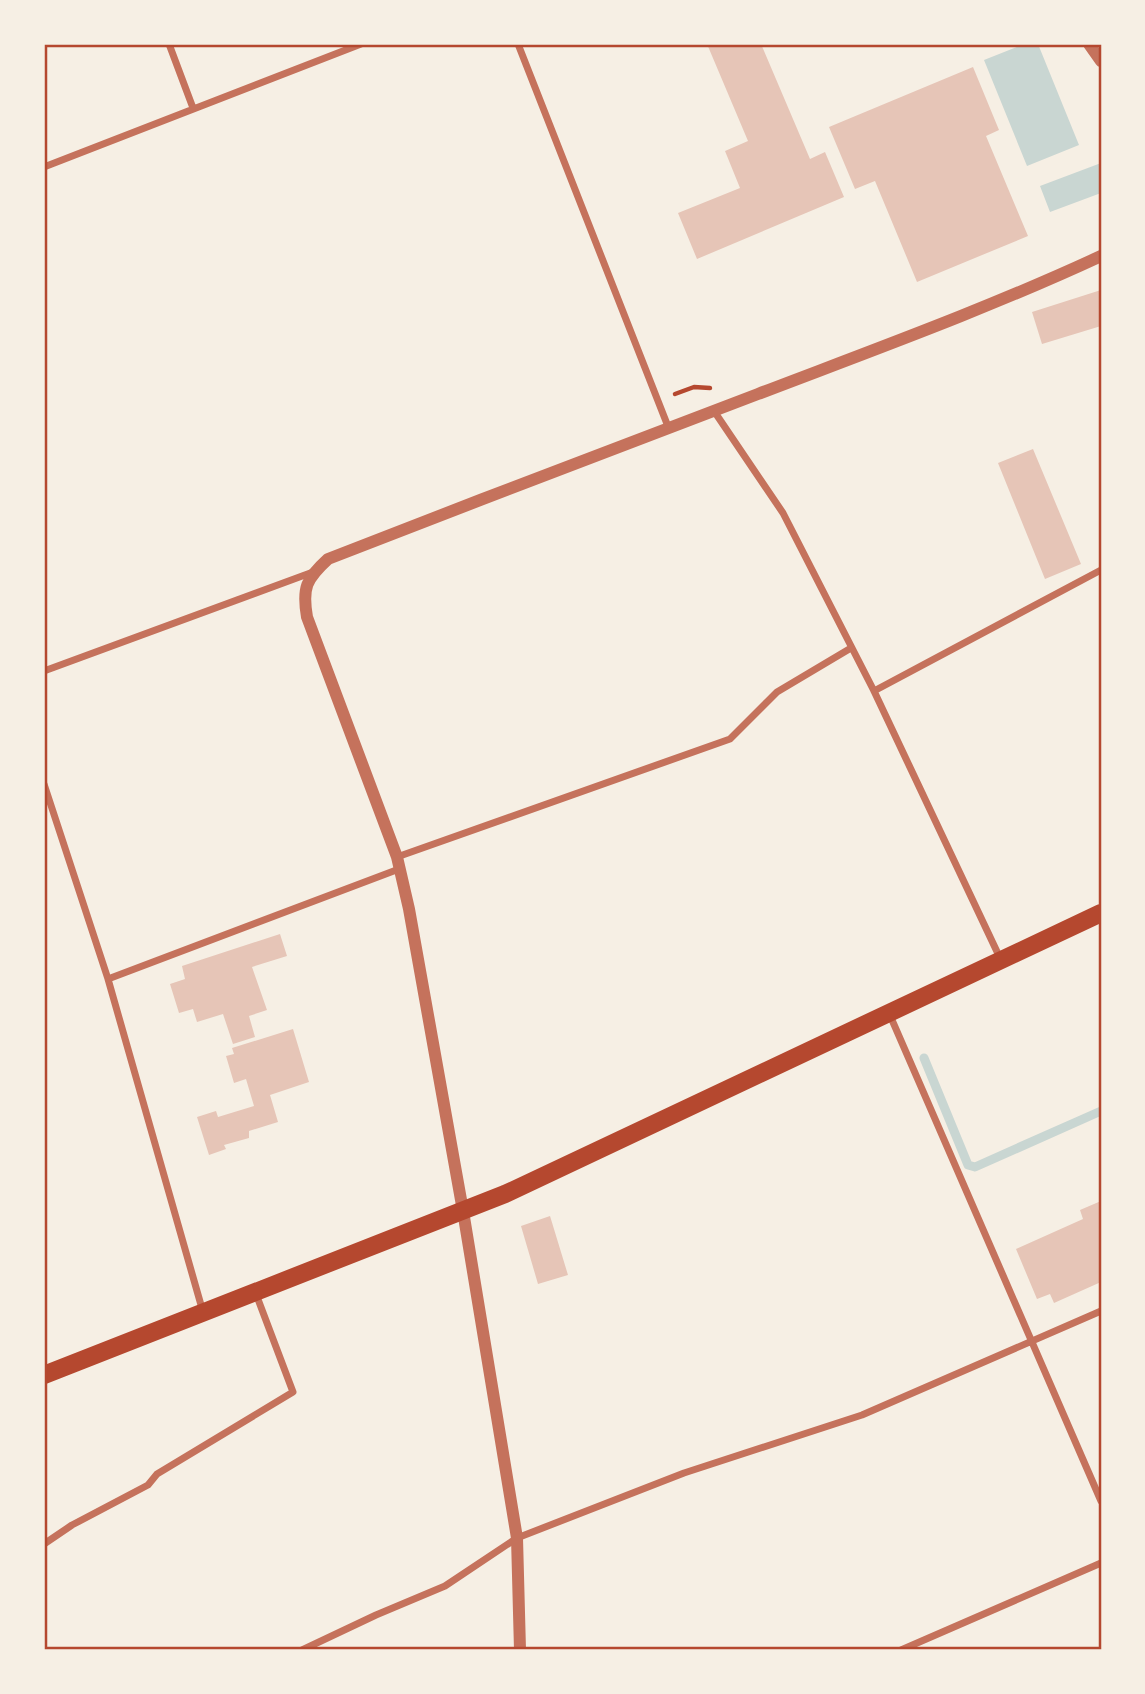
<svg xmlns="http://www.w3.org/2000/svg" width="1145" height="1694" font-family="Signika,sans-serif">
	<rect width="100%" height="100%" fill="#f6efe4"/>
	<!-- water -->
	<path fill="#c9d6d2" d="M1024,44H1038L1079,145L1027,166L984,60Z
		M1101,163V193L1050,212L1040,186Z"/>
	<g fill="none" stroke-linecap="round" stroke-linejoin="round">
		<!-- stream -->
		<path stroke="#c9d6d2" stroke-width="9" d="M924,1058L968,1165L975,1167L1101,1111"/>
	</g>
	<!-- building -->
	<path fill="#e6c5b7" d="M707,44H761L810,159L825,152L844,197L697,259L678,213L740,188L725,151L748,141Z
		M973,67L999,130L986,136L1028,236L917,282L875,181L855,189L829,127Z
		M1101,290V326L1042,344L1032,312Z
		M1033,449L1081,564L1045,579L998,463Z
		M280,934L287,956L252,967L267,1010L249,1016L255,1037L233,1044L223,1014L197,1022L193,1009L179,1013L170,984L185,979L182,966Z
		M293,1029L309,1082L270,1095L278,1122L249,1131V1138L224,1145L226,1149L209,1155L197,1117L216,1111L218,1117L254,1106L246,1079L234,1083L226,1056L234,1054L232,1048Z
		M1101,1201V1282L1054,1303L1050,1294L1037,1299L1016,1249L1083,1219L1080,1210Z
		M550,1216L568,1275L538,1284L521,1226Z"/>
	<g fill="none" stroke-linecap="round" stroke-linejoin="round">
		<!-- path -->
		<path stroke="#b5482f" stroke-width="4.5" d="M675,394L694,387L710,388"/>
		<!-- minor -->
		<path stroke="#c5725c" stroke-width="7" d="M169,44L193,108
			M518,44L669,429
			M44,167L361,44
			M714,411L783,513L874,691L1000,958
			M44,671L313,572
			M874,691L1101,570
			M44,784L108,979L203,1312
			M397,857L730,739L777,692L851,648
			M108,979L399,869
			M889,1013L1101,1501
			M44,1544L72,1525L148,1485L157,1474L293,1392L256,1294
			M302,1650L376,1615L445,1586L517,1538L684,1473L862,1415L1101,1311
			M901,1650L1101,1563"/>
		<!-- tertiary -->
		<path stroke="#c5725c" stroke-width="12" d="M1089,44L1101,61
			M520,1650L517,1538L463,1211L409,909L397,857L307,617C302,588 306,579 328,559C471,503 614,449 758,394C873,350 989,308 1101,256"/>
		<!-- primary -->
		<path stroke="#b5482f" stroke-width="18" d="M44,1375L505,1194L1101,913"/>
	</g>
	<!-- border -->
	<rect width="1145" height="1694" fill="none" stroke="#f6efe4" stroke-width="91"/>
	<rect x="46" y="46" width="1054" height="1602" fill="none" stroke="#b5482f" stroke-width="2.5"/>
</svg>
